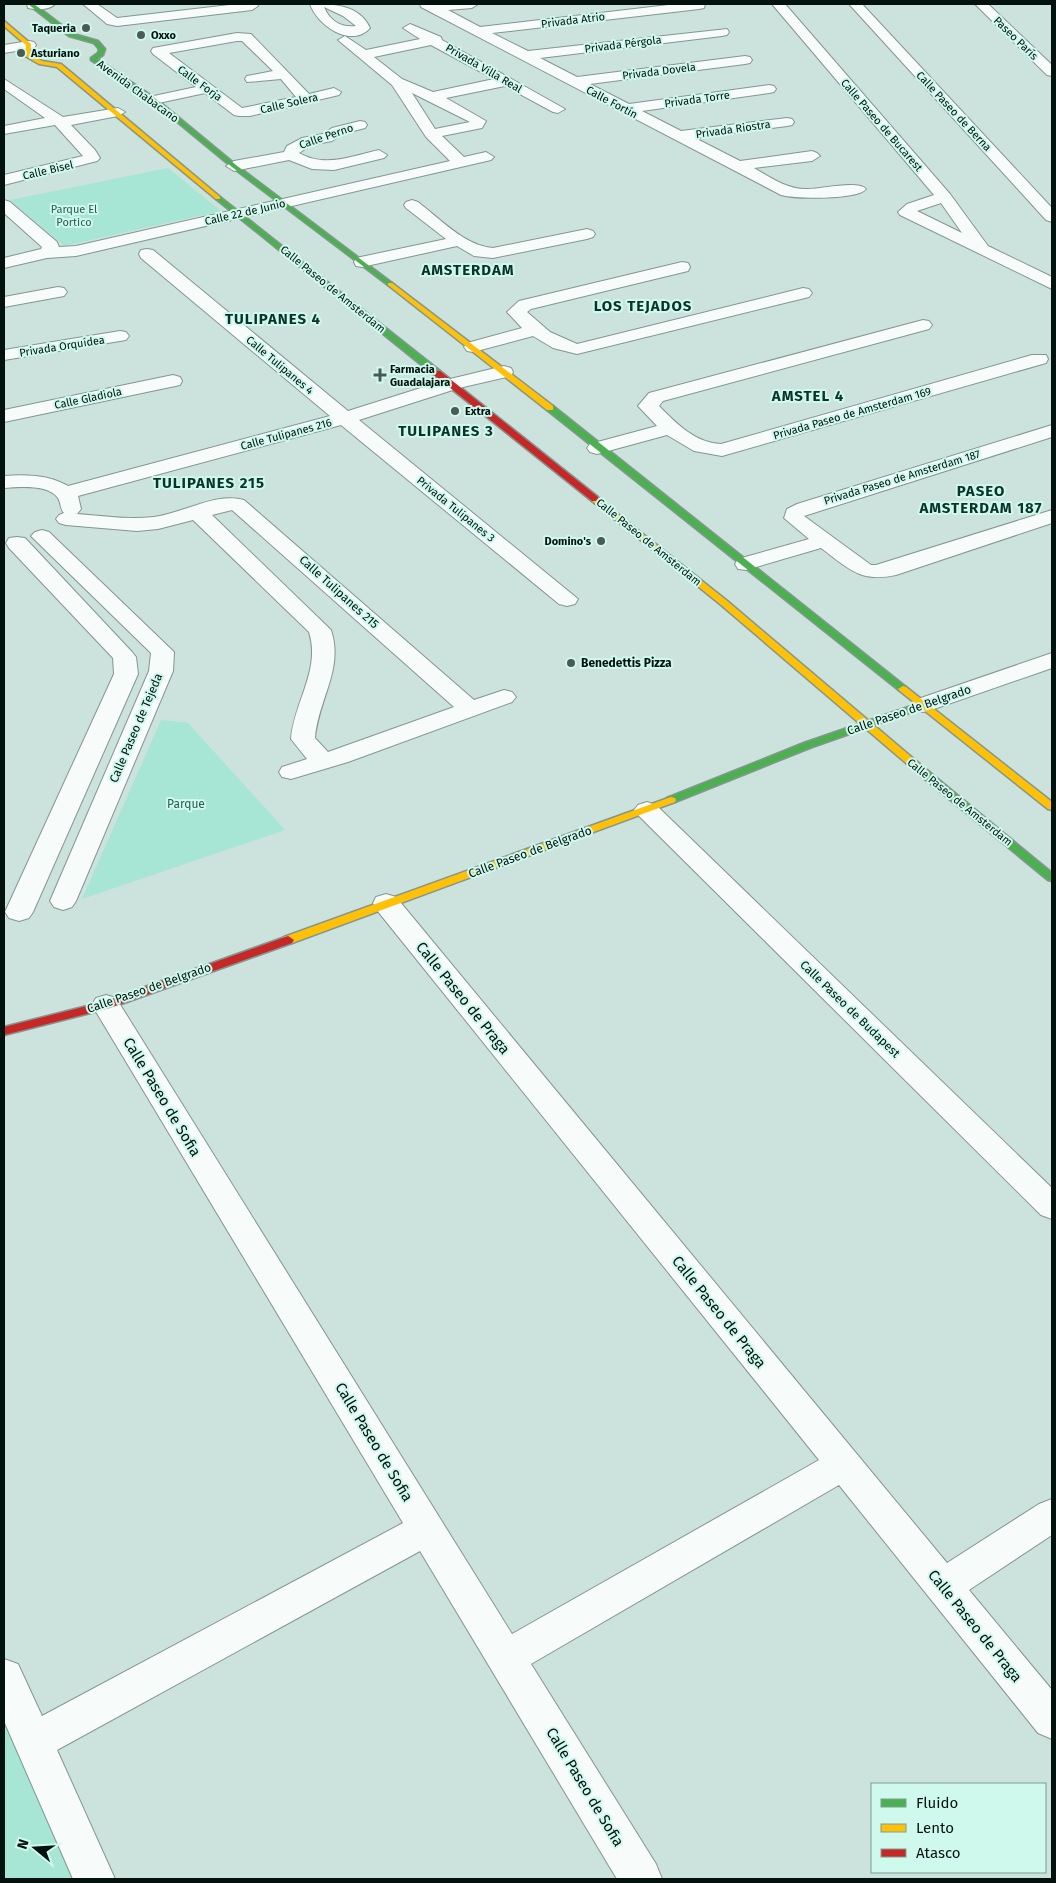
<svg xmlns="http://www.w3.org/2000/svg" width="1056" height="1883" font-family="'Fira Sans',sans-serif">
	<rect width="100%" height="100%" fill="#cce2dc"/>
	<!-- green -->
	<path fill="#a7e5d5" d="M168,168L221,211L64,246L10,200Z
		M161,720L188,723L285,830L82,899Z
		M4,1715L72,1879H4Z"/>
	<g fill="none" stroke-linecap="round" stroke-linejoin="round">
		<defs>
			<path id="street" d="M27,4H55C50,10 36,10 28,8Z
				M83,4H97L117,18L238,4H257L258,6L252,10L117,26L107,24Z
				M310,4C332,4 359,4 370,28C351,49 317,25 310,4ZM324,7L343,16L356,26C341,28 330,21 324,7Z
				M420,4H478L472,8L448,10L480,27L677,4H705L704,8L699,9L492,33L528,51L727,29L729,32L727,35L722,36L540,58L577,77L745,56L750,57L752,60L750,63L745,64L590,84L629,104L769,85L774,86L776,89L774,92L769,93L642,111L681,131L787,118L792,119L794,122L792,125L787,126L695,138L740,161L812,151L817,153L820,156L812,161L754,168C771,178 788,190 808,189C820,189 859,180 866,189C858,200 795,199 781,195L421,7Z
				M772,4H785L950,194L988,246L1052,277V289L900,215L898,212L907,204L934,195ZM941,203L962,233L917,211Z
				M849,4H862L1052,208V222L1046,220Z
				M975,4H988L1052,65V76L1047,75Z
				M410,24L441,37L442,40L565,109L558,113L553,112L505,86L446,98L486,121L482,128L442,136L464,157L486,152L494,157L491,160L76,256L47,258L4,268V258L41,249L42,247L4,213V200L10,202L57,242L59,247L76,246L450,161L426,137L392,85L338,40L345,36L366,50L420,39L403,28ZM431,45L494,79L433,92L402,79L374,57ZM412,93L470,122L435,129Z
				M237,33L251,34L309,94L334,88L341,92L339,95L250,116H239L234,115L205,93L154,104L149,103L147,100L149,97L196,87L153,54L151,51L153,48ZM237,41H242L273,71L247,76L245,79L247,82L281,79L296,97L242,108L169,53Z
				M29,41L34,42L36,45L34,48L4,53V45Z
				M4,79L63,117L118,108L125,112L118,116L71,125L95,150L100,158L97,161L4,185V175L83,156L55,125L4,134V126L45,118L4,89Z
				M360,121L365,122L367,125L365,128L342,134L332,141L311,145L299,153C325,168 352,156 379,150L387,155L384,158L334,170L312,169L289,160L234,171L226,166L234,161L284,152L287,146L302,138L323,134L332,128Z
				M412,200L418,202C439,218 465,246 493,248L587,229L593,231L595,234L593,237L587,239L493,258L474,256L457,246L362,267L356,266L354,262L356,258L446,239L406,208L404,205L406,202Z
				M147,249L153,250L348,411L446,380L504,366L511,368L513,372L511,376L459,388L359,420L578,599L575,604L567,606L559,604L341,425L78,496L81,509L77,514C103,516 129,520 154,517C184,513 215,492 244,500L474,700L504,690L512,692L516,697L512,702L348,762L291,779L282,777L279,772L282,767L307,759L291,739C294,702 321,670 309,632L193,520L158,529L137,531L66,525L59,523L56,519L59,515L64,513C60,509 61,503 58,498C48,484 19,487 4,488V476C25,474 50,475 68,486L330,416L141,258L139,254L141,250ZM232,510L454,707L328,752L315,738C318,700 344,669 331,630L212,515Z
				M682,262L688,263L690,267L688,271L531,309L527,312L550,332L577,344L803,288L809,289L812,293L809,297L577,354L553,348L533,336L473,352L467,351L464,347L467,343L522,328L507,312L519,301Z
				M58,287L64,288L67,292L64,296L4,307V297Z
				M923,320L929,321L932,325L929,329L663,401L659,406C676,423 695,443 721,444L1032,355H1046L1048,359L1046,363L722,456L694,451L667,435L597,454L590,452L587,448L590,444L657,426L638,406L649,393Z
				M120,331L126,332L129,336L126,340L4,360V350Z
				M173,375L180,377L182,381L180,385L4,422V410Z
				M1052,425V437L804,516L871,565H876L1052,510V523L896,575C860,583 848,568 821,548L746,570L738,569L735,564L738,559L809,539L784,518L787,509L797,504Z
				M42,530L49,532L174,652L173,671L76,901L72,907L63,910L54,907L50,901L149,671L151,653L35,540L31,536L35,532Z
				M17,537L25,538L132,652L136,657L138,674L33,912L29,918L19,921L9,918L5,912L114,674L113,658L9,548L6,543L9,538Z
				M1052,653V668L931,710L923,712L915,710L911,705L915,700Z
				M647,802L656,805L1052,1188V1219L1041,1215L638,815L634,810L638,805Z
				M386,894L396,897L947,1563L1039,1504L1052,1499V1535L969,1590L1052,1690V1739L1038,1733L839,1485L531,1664L656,1864L662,1879H617L420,1551L57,1750L115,1879H73L4,1721V1659L18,1664L42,1716L403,1523L92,1005L96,998L106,995L116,998L512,1634L819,1460L376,909L373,903L376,897Z"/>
			<path id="fast" d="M28,4H34L73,34L98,41L105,49L103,55L97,59L156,99L236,165L392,283V285H388L232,167L152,101L91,60V58L98,53L99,49L94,43L69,36Z
				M216,197H220L440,371V375H434L216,199Z
				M547,406H553L906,687L908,689L906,691H900L547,410Z
				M923,702L928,705L926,707L812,747L675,802L671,803L666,800L667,798L804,743Z
				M924,770L928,771L1052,873V881L1048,880L920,775L919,773L920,771Z"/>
			<path id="slow" d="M4,21L31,44L30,54L42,61L61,64L220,197V199H216L57,67L39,64L25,56L26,45L4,26Z
				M388,283H392L553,406V410H547L388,285Z
				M595,496L726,600L928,771L929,773L928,775H920L720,604L592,501L591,499Z
				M903,686L906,687L1052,802V810L1048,809L900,691L898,689Z
				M671,797L675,798L676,800L675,802L292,943H284L282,940L284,937Z"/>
			<path id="jam" d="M434,371H440L598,497V501H592L434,375Z
				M288,936L294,940L292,943L110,1008L4,1035V1027L103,1002Z"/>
		</defs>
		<!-- street casing -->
		<use href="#street" stroke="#849691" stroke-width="2"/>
		<!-- fast casing -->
		<use href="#fast" stroke="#849691" stroke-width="3"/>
		<!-- slow casing -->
		<use href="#slow" stroke="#849691" stroke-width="3"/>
		<!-- jam casing -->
		<use href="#jam" stroke="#849691" stroke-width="3"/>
		<!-- street -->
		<use href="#street" fill="#f7fbfa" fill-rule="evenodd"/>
		<!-- fast -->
		<use href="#fast" fill="#4caf50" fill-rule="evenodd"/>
		<!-- slow -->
		<use href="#slow" fill="#ffc107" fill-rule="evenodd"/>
		<!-- jam -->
		<use href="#jam" fill="#c62828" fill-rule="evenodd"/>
	</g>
	<!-- markers -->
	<g fill="#4a5b56" stroke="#cff9ed" stroke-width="2">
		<circle cx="86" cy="28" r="5"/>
		<circle cx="141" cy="35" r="5"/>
		<circle cx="21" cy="53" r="5"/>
		<path d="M377.5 367.5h5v5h5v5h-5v5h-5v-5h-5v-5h5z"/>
		<circle cx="455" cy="411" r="5"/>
		<circle cx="601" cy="541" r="5"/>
		<circle cx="571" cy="663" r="5"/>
	</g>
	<g text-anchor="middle" stroke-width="4" stroke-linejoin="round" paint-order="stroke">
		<!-- far-street labels -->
		<g font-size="11" fill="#04120e" stroke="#cff9ed">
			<text transform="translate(573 20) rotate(-7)" y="4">Privada Atrio</text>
			<text transform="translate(1016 38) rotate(44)" y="4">Paseo París</text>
			<text transform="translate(623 44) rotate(-7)" y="4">Privada Pérgola</text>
			<text transform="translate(484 68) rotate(30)" y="4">Privada Villa Real</text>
			<text transform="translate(659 71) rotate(-7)" y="4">Privada Dovela</text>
			<text transform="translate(200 83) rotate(36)" y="4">Calle Forja</text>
			<text transform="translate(138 91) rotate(36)" y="4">Avenida Chabacano</text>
			<text transform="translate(697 99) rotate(-8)" y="4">Privada Torre</text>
			<text transform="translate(612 102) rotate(28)" y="4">Calle Fortín</text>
			<text transform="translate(289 103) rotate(-13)" y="4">Calle Solera</text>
			<text transform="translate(954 111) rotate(47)" y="4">Calle Paseo de Berna</text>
			<text transform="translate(882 125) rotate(49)" y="4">Calle Paseo de Bucarest</text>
			<text transform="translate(733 129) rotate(-8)" y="4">Privada Riostra</text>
			<text transform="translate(326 136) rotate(-19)" y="4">Calle Perno</text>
			<text transform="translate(48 170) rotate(-13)" y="4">Calle Bisel</text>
			<text transform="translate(245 212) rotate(-13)" y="4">Calle 22 de Junio</text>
			<text transform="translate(333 289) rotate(39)" y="4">Calle Paseo de Amsterdam</text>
			<text transform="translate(62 346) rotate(-9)" y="4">Privada Orquídea</text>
			<text transform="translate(280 365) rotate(40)" y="4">Calle Tulipanes 4</text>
			<text transform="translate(88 398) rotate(-12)" y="4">Calle Gladiola</text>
			<text transform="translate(852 413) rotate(-16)" y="4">Privada Paseo de Amsterdam 169</text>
			<text transform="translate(286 434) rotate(-15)" y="4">Calle Tulipanes 216</text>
			<text transform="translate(902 477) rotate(-17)" y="4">Privada Paseo de Amsterdam 187</text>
			<text transform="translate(456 509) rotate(39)" y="4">Privada Tulipanes 3</text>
			<text transform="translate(649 542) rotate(39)" y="4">Calle Paseo de Amsterdam</text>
			<text transform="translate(960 802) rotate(39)" y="4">Calle Paseo de Amsterdam</text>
		</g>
		<!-- far-poi labels -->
		<g font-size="11" font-weight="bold" fill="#04120e" stroke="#cff9ed" text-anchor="start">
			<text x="76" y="32" text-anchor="end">Taqueria</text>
			<text x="151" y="39">Oxxo</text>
			<text x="31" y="57">Asturiano</text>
			<text x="390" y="373">Farmacia<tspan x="390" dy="13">Guadalajara</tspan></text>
			<text x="465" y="415">Extra</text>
			<text x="591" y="545" text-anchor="end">Domino's</text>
		</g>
		<!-- far-park labels -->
		<g font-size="11" fill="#2b5e51" stroke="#cff9ed">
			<text x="74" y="213">Parque El<tspan x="74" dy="13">Portico</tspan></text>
		</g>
		<!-- street labels -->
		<g font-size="12" fill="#04120e" stroke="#cff9ed">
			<text transform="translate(339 592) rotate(42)" y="4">Calle Tulipanes 215</text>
			<text transform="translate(909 710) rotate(-19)" y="4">Calle Paseo de Belgrado</text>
			<text transform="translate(136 728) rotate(-67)" y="4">Calle Paseo de Tejeda</text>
			<text transform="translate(530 852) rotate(-20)" y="4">Calle Paseo de Belgrado</text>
			<text transform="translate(149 988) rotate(-19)" y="4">Calle Paseo de Belgrado</text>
			<text transform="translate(850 1009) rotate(44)" y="4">Calle Paseo de Budapest</text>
		</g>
		<!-- poi labels -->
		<g font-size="12" font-weight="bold" fill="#04120e" stroke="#cff9ed" text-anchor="start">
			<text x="581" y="667">Benedettis Pizza</text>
		</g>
		<!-- park labels -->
		<g font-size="12" fill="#2b5e51" stroke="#cff9ed">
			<text x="186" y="808">Parque</text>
		</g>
		<!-- far-district labels -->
		<g font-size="15" font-weight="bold" letter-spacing="1" fill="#0b332a" stroke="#cff9ed">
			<text x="468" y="275">AMSTERDAM</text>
			<text x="643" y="311">LOS TEJADOS</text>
			<text x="273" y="324">TULIPANES 4</text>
			<text x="808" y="401">AMSTEL 4</text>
			<text x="446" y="436">TULIPANES 3</text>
			<text x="209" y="488">TULIPANES 215</text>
			<text x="981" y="496">PASEO<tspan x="981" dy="17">AMSTERDAM 187</tspan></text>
		</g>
		<!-- near-street labels -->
		<g font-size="15" fill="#04120e" stroke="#cff9ed">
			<text transform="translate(463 998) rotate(51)" y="5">Calle Paseo de Praga</text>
			<text transform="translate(162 1097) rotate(59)" y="5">Calle Paseo de Sofia</text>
			<text transform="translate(719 1312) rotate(51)" y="5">Calle Paseo de Praga</text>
			<text transform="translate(374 1442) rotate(59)" y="5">Calle Paseo de Sofia</text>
			<text transform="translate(975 1626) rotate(51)" y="5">Calle Paseo de Praga</text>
			<text transform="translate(585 1787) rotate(59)" y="5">Calle Paseo de Sofia</text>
		</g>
	</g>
	<!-- border -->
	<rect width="1056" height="1883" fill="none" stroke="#04120e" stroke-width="10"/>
	<!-- legend -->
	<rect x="871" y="1783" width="175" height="90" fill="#cff9ed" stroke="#7e9d94"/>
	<rect x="881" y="1799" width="25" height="8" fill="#4caf50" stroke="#7e9d94"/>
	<text x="916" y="1808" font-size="15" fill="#04120e">Fluido</text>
	<rect x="881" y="1824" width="25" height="8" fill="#ffc107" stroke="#7e9d94"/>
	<text x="916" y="1833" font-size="15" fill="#04120e">Lento</text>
	<rect x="881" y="1849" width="25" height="8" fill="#c62828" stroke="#7e9d94"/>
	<text x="916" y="1858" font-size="15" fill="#04120e">Atasco</text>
	<!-- north arrow -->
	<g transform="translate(35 1848) rotate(288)" stroke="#cff9ed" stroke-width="4" paint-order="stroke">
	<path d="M0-4L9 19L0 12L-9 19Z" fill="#04120e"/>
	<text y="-8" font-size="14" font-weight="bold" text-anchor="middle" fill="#04120e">N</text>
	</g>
</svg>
